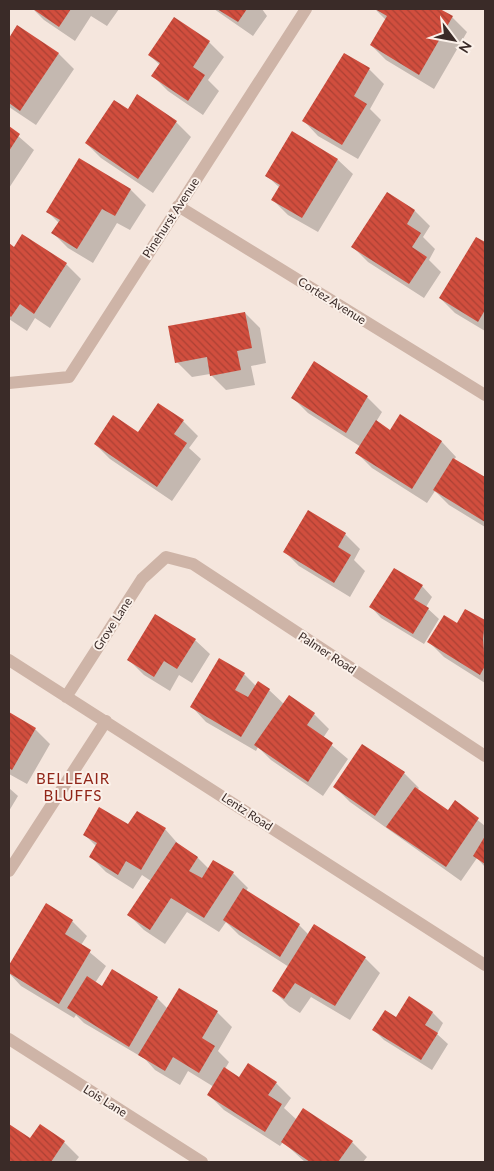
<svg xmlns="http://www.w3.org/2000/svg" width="494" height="1171" font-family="Lato,sans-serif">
	<defs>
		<pattern id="building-back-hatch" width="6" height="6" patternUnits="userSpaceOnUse" patternTransform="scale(1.25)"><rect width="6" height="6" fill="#d14e3e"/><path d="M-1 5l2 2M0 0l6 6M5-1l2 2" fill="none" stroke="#ab4134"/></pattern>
	</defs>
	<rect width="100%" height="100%" fill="#f5e6dd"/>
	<!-- shadow -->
	<path fill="#0003" d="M33,9H119L107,26L91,16L75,41L44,20Z
		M214,9H262L267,16L253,36Z
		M375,9H438L452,17L467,32L434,89L386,60L371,45L386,20Z
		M17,27L59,54L74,69L36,125L9,107V40Z
		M209,42L224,57L208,80L219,91L203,115L168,91L153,76L160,65L149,55Z
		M344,54L369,69L384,84L370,109L381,120L358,159L318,136L304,121Z
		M128,111L176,122L191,137L153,193L101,158L86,143Z
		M9,128L34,150L9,188Z
		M80,160L131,190L146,205L130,230L117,223L93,263L68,248L53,233L59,223L48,212Z
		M338,160L353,174L318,232L288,215L273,200L280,188L267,176Z
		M387,194L415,211L430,226L423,237L435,249L429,260L441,272L424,298L368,262L353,247Z
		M477,239L485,244V331L455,313L440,298Z
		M9,245L15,248L66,264L81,279L50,328L35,318L27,331L9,319Z
		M245,313L260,328L266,363L251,366L255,385L226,390L210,374L192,377L177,362Z
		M367,397L382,412L376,422L390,432L400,416L442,442L456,457L454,460L485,479V527L449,505L435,491L427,503L372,468L357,453L361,447L308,413L293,398Z
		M183,421L198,436L189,448L201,459L172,501L110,459L95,444Z
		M308,512L345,534L360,549L354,560L365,571L350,597L299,566L284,551Z
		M422,586L432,597L426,607L439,619L424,644L381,618L371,607Z
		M466,610L485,622V683L444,657L429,642L458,624Z
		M195,640L210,654L192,683L179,675L170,691L144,675L129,660Z
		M244,674L256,686L269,690L284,704L289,697L314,714L329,729L323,738L348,759L323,796L271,760L258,747L256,751L206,722L192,707Z
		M9,714L35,729L50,744L27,784L9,774Z
		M404,773L419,788L417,790L448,812L455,802L485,826V867L477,858L461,881L350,802L335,787Z
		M9,788L18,796L9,811Z
		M129,826L165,829L179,845L198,858L209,869L233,873L248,888L246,891L299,925L309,935L365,958L380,973L350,1020L311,997L300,1013L289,1006L274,991L289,967L239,935L226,922L219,932L187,912L165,944L144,930L129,915L151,881L142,875L133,889L106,872L91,857L97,847L85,835Z
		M46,905L72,921L87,936L81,945L106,966L95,983L103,987L112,971L157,998L168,1009L179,990L217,1012L232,1027L218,1051L229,1062L225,1069L239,1079L276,1083L291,1098L284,1108L297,1120L352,1142L367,1157L363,1162H305L283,1142L280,1146L224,1110L209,1095L214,1087L188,1071L180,1085L155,1070L145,1059L84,1023L76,1015L74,1018L21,986L9,973V967Z
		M409,998L433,1013L443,1023L437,1034L448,1044L432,1070L384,1040L373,1029L396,1019Z
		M9,1126L30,1140L64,1142L79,1157L75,1162H9Z"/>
	<!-- building -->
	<path fill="url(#building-back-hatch)" d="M33,9H71L59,27Z
		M217,9H247L238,22Z
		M375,9H440L453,16L419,75L370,45L387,16Z
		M174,17L210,41L193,67L205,75L188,101L151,76L160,63L148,55Z
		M17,25L59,53L20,111L9,103V38Z
		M344,53L370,68L354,96L367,104L342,145L302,121Z
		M137,94L177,121L138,179L85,143L114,100L128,109Z
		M9,126L20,134L9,151Z
		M292,131L338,159L302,218L271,200L280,185L265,176Z
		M79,158L131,189L115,216L102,209L77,249L51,233L60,220L46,212Z
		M387,192L415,210L407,224L421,233L412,247L427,257L409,284L351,247Z
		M22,234L67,263L34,314L20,304L11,317L9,315V243L14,247Z
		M476,237L485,242V310L478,322L439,298Z
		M245,312L252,348L237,351L241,370L210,376L207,357L175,363L168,326Z
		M314,361L368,396L346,433L291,398Z
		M158,403L184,420L174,434L187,443L157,487L94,444L113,415L138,432Z
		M400,414L442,441L412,489L355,453L376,420L390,430Z
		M453,458L485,477V522L433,490Z
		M308,510L346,533L338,547L351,555L334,583L283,552Z
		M394,568L423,585L414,599L429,608L413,634L369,607Z
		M465,609L485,620L483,639L485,666L480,675L427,642L444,615L457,623Z
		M155,614L196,639L177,669L164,661L154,677L127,660Z
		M219,658L245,673L235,690L248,697L258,681L270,689L241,737L190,707Z
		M289,695L315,713L307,725L333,743L308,782L254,745Z
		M9,712L36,728L12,770L9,768Z
		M362,744L405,772L375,816L333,787Z
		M415,787L448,810L455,800L479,818L446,867L386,827Z
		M99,807L128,824L137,811L166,828L141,870L126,861L118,875L89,857L97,843L83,835Z
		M485,836V864L473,856Z
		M176,842L198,857L189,871L202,878L213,860L234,872L204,918L171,898L150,930L127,915Z
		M243,888L300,924L280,957L223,920Z
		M46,903L73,920L65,934L91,950L59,1004L9,973V965Z
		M314,924L366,957L335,1006L295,983L284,999L272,991Z
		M112,969L158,997L129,1047L67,1008L87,976L102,986Z
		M179,988L218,1011L202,1038L215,1046L199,1073L173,1057L165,1071L138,1055Z
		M409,996L433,1012L425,1025L438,1033L421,1060L372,1030L385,1010L396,1017Z
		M248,1063L277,1082L268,1095L282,1104L265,1132L207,1095L224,1067L239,1077Z
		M303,1108L353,1141L338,1162H310L281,1142Z
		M9,1124L30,1138L40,1124L65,1141L51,1162H9Z"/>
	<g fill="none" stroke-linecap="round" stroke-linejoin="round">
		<!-- minor -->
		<path stroke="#ceb4a7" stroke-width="12" d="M178,206L485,395
			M9,383L69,377L306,9
			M9,660L485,965
			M66,697L142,579L166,557L193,564L485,756
			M9,871L106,721
			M9,1039L202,1162"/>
	</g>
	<g text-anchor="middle" stroke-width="4" stroke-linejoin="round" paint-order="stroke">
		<!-- street labels -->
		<g font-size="12" fill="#3a2b28" stroke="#fbf1ea">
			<text transform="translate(171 218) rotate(-57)" y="4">Pinehurst Avenue</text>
			<text transform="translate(332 301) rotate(32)" y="4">Cortez Avenue</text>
			<text transform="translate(113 624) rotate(-57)" y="4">Grove Lane</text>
			<text transform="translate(327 653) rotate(33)" y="4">Palmer Road</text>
			<text transform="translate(247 812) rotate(33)" y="4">Lentz Road</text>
			<text transform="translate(105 1101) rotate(32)" y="4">Lois Lane</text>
		</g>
		<!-- quarter labels -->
		<g font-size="15" letter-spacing="1" fill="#912619" stroke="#fbf1ea">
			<text x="73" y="784">BELLEAIR<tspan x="73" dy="17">BLUFFS</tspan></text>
		</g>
	</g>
	<!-- border -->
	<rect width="494" height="1171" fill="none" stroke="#3a2b28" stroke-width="20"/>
	<!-- north arrow -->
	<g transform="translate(454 40) rotate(122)" stroke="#fbf1ea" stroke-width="4" paint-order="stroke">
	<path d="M0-4L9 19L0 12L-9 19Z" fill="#3a2b28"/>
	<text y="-8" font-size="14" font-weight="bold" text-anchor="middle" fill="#3a2b28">N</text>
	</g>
</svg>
